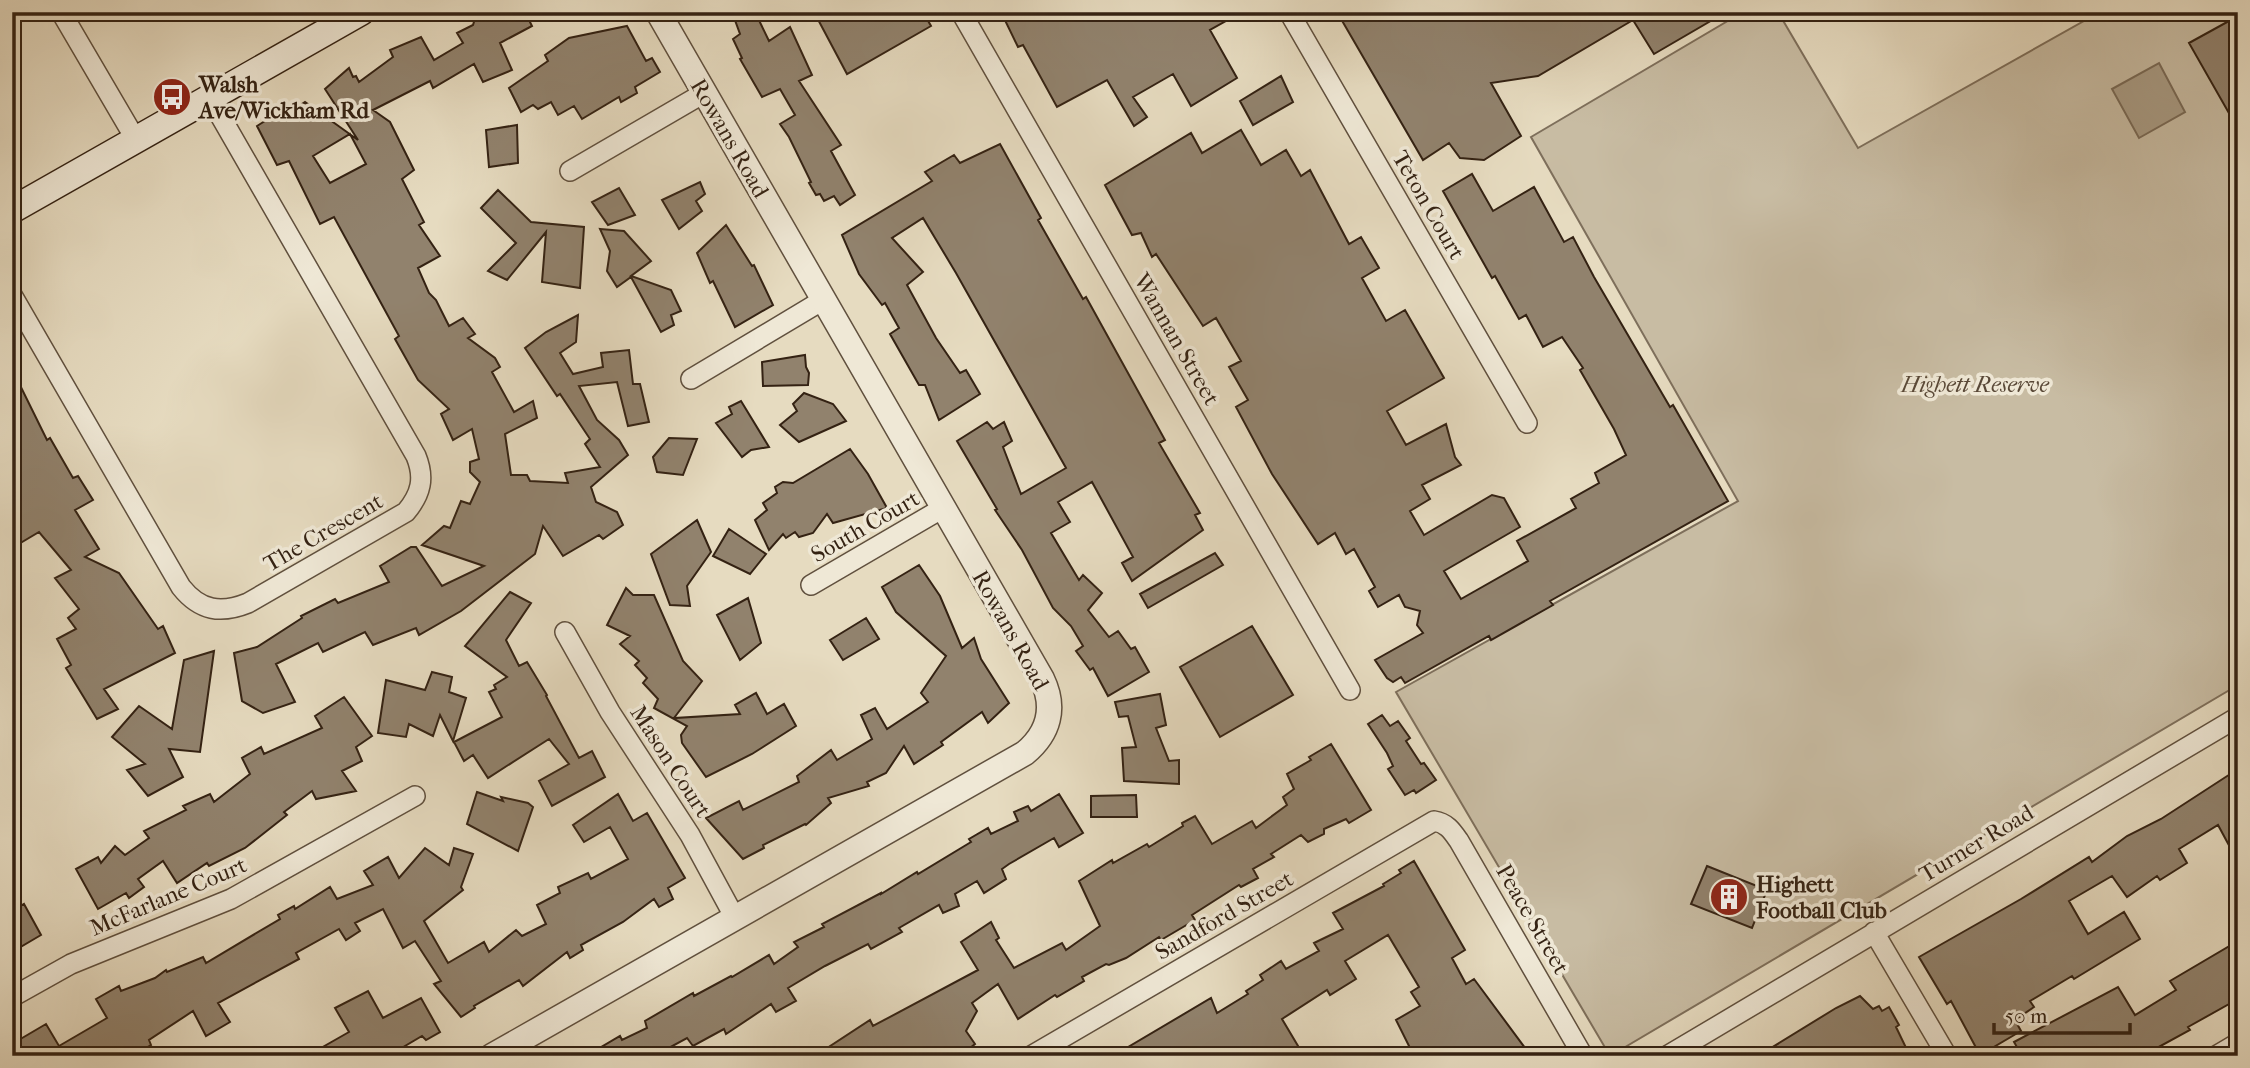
<svg xmlns="http://www.w3.org/2000/svg" width="2250" height="1068" font-family="'IM FELL French Canon',serif">
	<rect width="100%" height="100%" fill="#e6dbc0"/>
	<filter id="stains"><feTurbulence type="fractalNoise" baseFrequency=".00286" numOctaves="4"/><feColorMatrix values="0 0 0 0 .2 0 0 0 0 .09 0 0 0 0 .02 0 0 0 .5 -.17"/></filter>
	<radialGradient id="worn" r=".72"><stop offset=".6" stop-color="#630" stop-opacity="0"/><stop offset="1" stop-color="#630" stop-opacity=".3"/></radialGradient>
	<!-- green -->
	<path fill="#c8bca3" stroke="#7e6f5b" stroke-width="2" d="M1743,12H1778L1858,148L2100,12H2238V685L1610,1056L1396,692L1738,501L1531,137Z"/>
	<!-- water -->
	<path fill="#a99c85" stroke="#7a6b57" stroke-width="2" d="M2159,63L2185,112L2139,138L2112,89Z"/>
	<!-- building -->
	<path fill="#91826d" stroke="#342213" stroke-width="2" fill-rule="evenodd" d="M477,12H525L532,26L500,43L512,70L483,82L474,64L433,88L430,81L373,110L390,122L414,170L402,179L424,222L419,225L440,256L418,268L429,293L436,300L449,326L463,318L475,334L468,338L495,358L500,367L492,372L514,412L533,401L537,418L505,434L511,475H527L530,481L568,483L565,473L600,467L585,444L590,439L560,394L557,396L525,348L546,332L578,315L576,342L560,353L573,374L603,367L601,353L629,350L633,384H640L649,422L628,426L617,382L579,386L597,420L619,440L628,455L591,487L596,502L617,512L623,525L603,539L599,535L563,556L543,526L535,554L461,611L419,635L416,628L373,645L365,632L323,652L318,643L276,664L295,702L263,713L242,701L234,653L257,647L302,618L301,616L335,599L338,603L389,582L380,566L411,547H416L442,586L484,566L422,545L444,526L450,528L461,501L470,504L480,482L470,472V462L479,459L472,429L453,440L441,414L449,409L418,380L395,339L399,336L334,217L320,224L289,161L277,165L257,126L284,109L287,114L305,102L358,140L325,89L349,68L353,77L356,76L359,82L393,57L390,50L421,37L434,60L463,43L457,33L473,25ZM350,134L366,164L330,183L313,156Z
		M732,12H755L769,41L790,27L812,75L799,81L841,145L831,151L855,195L840,205L834,196L824,201L820,194L816,195L809,183L811,182L789,137L780,124L795,115L780,89L762,97L740,59L742,58L733,39L740,34Z
		M814,12H923L931,26L847,74Z
		M1001,12H1242L1210,30L1237,78L1191,106L1173,74L1133,97L1147,117L1134,126L1107,80L1057,107L1023,45L1018,47Z
		M1337,12H1726L1654,54L1633,20L1538,76L1491,83L1521,136L1484,160L1460,158L1449,143L1423,160Z
		M2238,16V129L2189,43Z
		M627,26L646,61L652,58L660,72L635,87L637,93L621,102L619,97L582,119L574,106L558,115L551,102L538,109L533,105L521,112L509,88L548,61L545,55L569,38Z
		M1281,76L1293,102L1253,125L1240,101Z
		M517,125L518,163L489,167L486,130Z
		M1241,130L1261,165L1286,150L1301,176L1310,170L1349,244L1361,237L1379,268L1362,278L1386,321L1405,310L1444,378L1387,411L1406,445L1446,424L1455,457L1461,465L1422,485L1430,499L1410,511L1424,535L1492,495L1504,498L1520,527L1444,571L1461,599L1528,561L1517,541L1576,508L1571,499L1599,483L1595,473L1626,455L1614,429L1580,370L1583,368L1562,337L1543,347L1526,315L1519,319L1495,276L1492,278L1443,191L1472,174L1493,211L1534,187L1564,242L1573,237L1594,277L1670,407L1673,405L1728,501L1550,601L1553,605L1491,640L1489,636L1405,683L1401,677L1393,682L1387,678L1375,660L1423,633L1417,625L1420,611L1405,607L1399,595L1378,607L1369,591L1375,587L1354,549L1346,554L1335,533L1318,544L1272,474L1236,407L1248,400L1229,367L1241,361L1216,318L1203,326L1156,254L1152,257L1141,233L1132,235L1105,185L1191,133L1202,153Z
		M1000,144L1041,218L1038,220L1083,299L1086,297L1165,440L1159,443L1200,513L1195,515L1203,530L1132,581L1122,563L1133,557L1092,482L1058,502L1070,522L1051,533L1079,580L1083,575L1102,593L1088,610L1109,637L1118,631L1131,649L1135,647L1149,672L1108,696L1093,668L1090,670L1076,651L1083,646L1071,626L1053,608L1022,550L995,510L997,509L957,441L987,422L993,429L1004,422L1012,441L1003,447L1021,494L1066,468L956,273L923,218L892,238L923,272L907,285L936,338L960,373L966,370L980,394L939,420L925,385H919L890,334L899,328L885,303L882,305L859,274L842,235L932,181L925,172L954,155L960,163Z
		M700,182L705,194L696,201L702,211L679,229L662,200Z
		M619,188L635,215L608,225L592,202Z
		M498,190L531,222L584,227L580,288L542,282L546,232L507,280L488,271L516,243L481,208Z
		M726,225L752,266L754,265L773,305L735,327L713,281L710,283L697,253Z
		M600,229L624,231L651,261L631,276L671,290L681,311L671,315L674,325L661,332L631,277L617,287L607,271L610,251Z
		M805,355L806,367L809,373L808,385L763,386L762,362Z
		M12,369L47,440L50,438L73,478L78,476L93,500L75,510L99,549L85,557L119,573L158,629L163,626L175,653L104,689L118,709L97,719L66,668L71,665L57,639L76,629L68,618L79,609L55,578L71,570L39,532L12,548Z
		M804,393L833,404L846,421L799,442L780,425L797,411L793,404Z
		M741,401L769,447L751,450L742,457L716,423L732,414L729,407Z
		M669,438L697,439L683,475L657,472L653,457Z
		M850,449L868,474L887,508L833,523L827,514L813,533L799,537L795,532L786,538L783,534L769,550L755,520L767,510L763,503L777,493L775,487L783,482L793,483Z
		M697,520L711,552L687,586L690,606L670,605L651,554Z
		M729,529L766,554L750,574L713,556Z
		M1215,553L1223,565L1148,608L1140,594Z
		M919,565L940,596L962,648L974,638L981,659L1009,703L988,723L982,712L941,742L943,745L914,764L904,746L886,773L867,782L869,786L828,798L831,803L806,825L805,824L763,845L764,848L743,859L706,818L739,801L743,810L799,782L797,776L831,750L837,760L872,739L861,715L875,708L887,729L928,702L921,693L946,656L896,612L882,587Z
		M626,588L633,595H654L683,661L702,681L674,718L740,714L735,705L756,693L767,714L784,704L796,726L752,754L706,777L682,743L681,735L687,726L654,708L658,699L643,683L647,678L635,665L639,661L620,644L630,636L607,625Z
		M510,592L531,603L506,640L519,666L527,662L547,695L546,696L579,758L592,751L605,777L552,806L539,781L569,764L549,739L488,778L473,755L464,761L454,742L502,717L489,692L496,689L494,685L507,677L465,646Z
		M748,598L761,643L740,660L717,615Z
		M866,618L879,639L843,660L830,640Z
		M1252,626L1293,695L1220,737L1180,667Z
		M214,651L200,752L169,749L183,777L148,796L127,770L145,764L112,737L139,706L172,729L184,660Z
		M432,672L452,677L449,692L466,698L453,741L440,715L433,736L409,724L406,737L378,733L386,680L425,690Z
		M1160,694L1166,725L1156,728L1169,761L1179,760V784L1124,781L1122,748L1136,747L1128,716L1119,717L1115,702Z
		M344,697L372,736L356,747L362,761L342,771L356,791L316,799L312,791L284,812L287,815L245,848L209,866L207,863L177,883L163,861L138,879L144,887L129,898L126,893L98,909L76,869L98,857L101,863L115,846L125,855L149,838L144,831L186,810L183,806L210,794L214,802L250,774L242,758L261,747L264,754L322,728L315,716Z
		M1382,715L1390,726L1398,721L1410,738L1406,741L1421,764L1424,763L1436,780L1416,793L1414,790L1405,795L1388,769L1393,766L1387,753L1368,724Z
		M1331,744L1371,810L1349,823L1346,819L1324,829V834L1308,842L1301,835L1271,854L1274,857L1253,869L1258,878L1241,887L1239,885L1192,915L1195,920L1161,940L1159,937L1126,958L1109,965L1106,964L1082,977L1084,981L1057,997L1055,995L1018,1019L998,984L972,1003L977,1011L966,1031L975,1044L960,1056H815L870,1020L873,1026L978,970L961,942L991,922L999,938L996,940L1014,968L1062,943L1066,950L1100,926L1079,881L1112,860L1113,863L1147,844L1149,847L1183,826L1182,823L1195,816L1212,844L1252,821L1256,828L1287,805L1283,797L1294,789L1287,774L1311,760L1309,757Z
		M2238,769V862L2218,825L2179,849L2187,863L2160,880L2157,876L2127,897L2112,876L2069,901L2088,934L2124,912L2140,939L2074,979L2072,976L2030,1001L2034,1007L2015,1020L2021,1031L1980,1055L1951,1001L1947,1004L1919,957L2021,899L2089,857L2092,862L2127,836L2161,819Z
		M477,792L503,801L501,797L528,803L533,807L518,851L467,824Z
		M618,794L633,821L647,813L685,878L668,888L673,899L659,907L654,899L623,922L581,945L583,950L570,958L567,952L523,986L519,980L474,1006L475,1008L461,1017L434,984L441,981L415,941L403,948L383,909L355,923L360,931L346,940L339,929L296,953L299,959L218,1003L230,1022L206,1036L193,1011L149,1040L151,1045L132,1056H127L123,1048L110,1056H18L12,1046V1044L46,1024L59,1046L107,1018L96,999L119,986L121,991L155,978L166,970L167,972L203,957L206,963L280,919L278,915L294,906L295,909L330,887L337,899L373,885L364,871L388,857L399,878L425,848L449,865L454,848L473,854L461,887L463,890L424,921L448,963L484,942L489,952L516,930L522,936L546,924L537,905L560,893L558,887L588,873L591,879L628,859L610,827L584,842L573,825Z
		M1059,794L1083,833L1059,847L1054,838L1009,864L1002,869L1006,879L984,893L977,881L955,894L959,906L943,913L939,905L899,928L902,932L871,949L868,944L825,966L788,988L796,1001L776,1012L771,1004L726,1034L724,1029L693,1046L687,1038L654,1056H586L620,1036L622,1040L647,1028L645,1021L693,993L694,996L731,976L732,977L769,955L774,964L798,947L794,942L824,927L822,924L881,893V894L917,872L918,874L971,842L969,839L988,828L991,834L1018,821L1014,812L1028,806L1031,811Z
		M1136,795L1137,817H1091V796Z
		M1414,861L1465,950L1452,958L1466,984L1474,979L1531,1056H1414L1396,1020L1420,1006L1411,992L1419,987L1388,935L1345,961L1356,979L1330,995L1327,990L1282,1019L1304,1056H1113L1211,998L1217,1013L1248,994L1246,991L1263,980L1260,975L1281,961L1286,969L1319,951L1314,943L1343,929L1333,913L1384,886L1383,884L1401,873L1399,870Z
		M1707,866L1767,890L1752,928L1691,904Z
		M24,904L41,935L12,952V911Z
		M2238,941V999L2188,1027L2190,1030L2155,1049L2156,1051L2148,1056H2022L2014,1042L2118,987L2135,1015L2176,990L2170,981Z
		M368,991L383,1018L421,998L440,1032L426,1040L422,1036L388,1056H307L349,1032L335,1008Z
		M1860,996L1873,1009L1879,1006L1882,1011L1889,1007L1899,1025L1896,1027L1910,1056H1758L1836,1008Z"/>
	<g fill="none" stroke-linecap="round" stroke-linejoin="round">
		<defs>
			<path id="minor" d="M61,12L136,140
				M961,12L1350,690
				M1289,12L1527,423
				M570,171L704,93
				M12,295L181,587C200,611 221,614 248,603L406,512C421,494 425,478 416,456L210,98
				M691,379L823,300
				M811,585L943,508
				M565,632L610,712L690,835L735,918
				M1874,932L1947,1056
				M12,997L71,964L231,899L415,796
				M1031,1056L1434,821C1447,823 1452,831 1459,841L1583,1056
				M1667,1056L2238,717
				M2216,1056L2238,1043"/>
			<path id="tertiary" d="M492,1056L1025,753C1049,733 1056,708 1042,679L658,12"/>
			<path id="secondary" d="M12,210L361,12"/>
		</defs>
		<!-- minor casing -->
		<use href="#minor" stroke="#60503e" stroke-width="22"/>
		<!-- tertiary casing -->
		<use href="#tertiary" stroke="#60503e" stroke-width="27"/>
		<!-- secondary casing -->
		<use href="#secondary" stroke="#342213" stroke-width="29"/>
		<!-- minor -->
		<use href="#minor" stroke="#efe8d6" stroke-width="19"/>
		<!-- tertiary -->
		<use href="#tertiary" stroke="#efe8d6" stroke-width="24"/>
		<!-- secondary -->
		<use href="#secondary" stroke="#efe8d6" stroke-width="26"/>
	</g>
	<!-- icons -->
	<defs>
		<symbol id="bus-disc" viewBox="-11 -11 22 22"><circle r="9.5" fill="#8f2418" stroke="#efe8d6"/><path d="M-5-6H5V4H4V6H2V4H-2V6H-4V4H-5ZM-3.5-4V0h7V-4ZM-3.5 1.2v1.5H-2V1.2ZM2 1.2v1.5H3.5V1.2Z" fill="#fff"/></symbol>
		<symbol id="building-disc" viewBox="-11 -11 22 22"><circle r="9.5" fill="#8f2418" stroke="#efe8d6"/><path d="M-4-6H4V6H1V3H-1V6H-4ZM-2.5-4.3h1.7v1.8h-1.7ZM.8-4.3h1.7v1.8H.8ZM-2.5-1h1.7V.8h-1.7ZM.8-1h1.7V.8H.8Z" fill="#fff"/></symbol>
	</defs>
	<g fill-rule="evenodd">
		<use href="#bus-disc" x="150" y="75" width="44" height="44"/>
		<use href="#building-disc" x="1707" y="875" width="44" height="44"/>
	</g>
	<g text-anchor="middle" stroke-width="7" stroke-linejoin="round" paint-order="stroke">
		<!-- poi labels -->
		<g font-size="23" font-weight="bold" fill="#342213" stroke="#efe8d6" text-anchor="start">
			<text x="199" y="92">Walsh<tspan x="199" dy="26">Ave/Wickham Rd</tspan></text>
			<text x="1756" y="892">Highett<tspan x="1756" dy="26">Football Club</tspan></text>
		</g>
		<!-- street labels -->
		<g font-size="23" fill="#342213" stroke="#efe8d6">
			<text transform="translate(730 138) rotate(60)" y="8">Rowans Road</text>
			<text transform="translate(1429 205) rotate(60)" y="8">Teton Court</text>
			<text transform="translate(1177 339) rotate(60)" y="8">Wannan Street</text>
			<text transform="translate(865 526) rotate(-30)" y="8">South Court</text>
			<text transform="translate(323 532) rotate(-30)" y="8">The Crescent</text>
			<text transform="translate(1011 630) rotate(61)" y="8">Rowans Road</text>
			<text transform="translate(671 761) rotate(57)" y="8">Mason Court</text>
			<text transform="translate(1976 843) rotate(-31)" y="8">Turner Road</text>
			<text transform="translate(168 896) rotate(-23)" y="8">McFarlane Court</text>
			<text transform="translate(1224 915) rotate(-30)" y="8">Sandford Street</text>
			<text transform="translate(1533 919) rotate(60)" y="8">Peace Street</text>
		</g>
		<!-- park labels -->
		<g font-size="23" font-style="italic" fill="#594837" stroke="#efe8d6">
			<text x="1975" y="392">Highett Reserve</text>
		</g>
	</g>
	<!-- margin -->
	<rect width="2250" height="1068" fill="none" stroke="#e6dbc0" stroke-width="42"/>
	<rect x="14" y="14" width="2222" height="1040" fill="none" stroke="#342213" stroke-width="3.5"/>
	<rect x="21" y="21" width="2208" height="1026" fill="none" stroke="#342213" stroke-width="2"/>
	<!-- scale -->
	<path d="M1994 1023v10h136v-10" fill="none" stroke="#342213" stroke-width="3.5"/>
	<text x="2005" y="1023" font-size="21" fill="#342213" stroke="#efe8d6" stroke-width="5" paint-order="stroke">50 m</text>
	<rect width="100%" height="100%" filter="url(#stains)"/>
	<rect width="100%" height="100%" fill="url(#worn)"/>
</svg>
